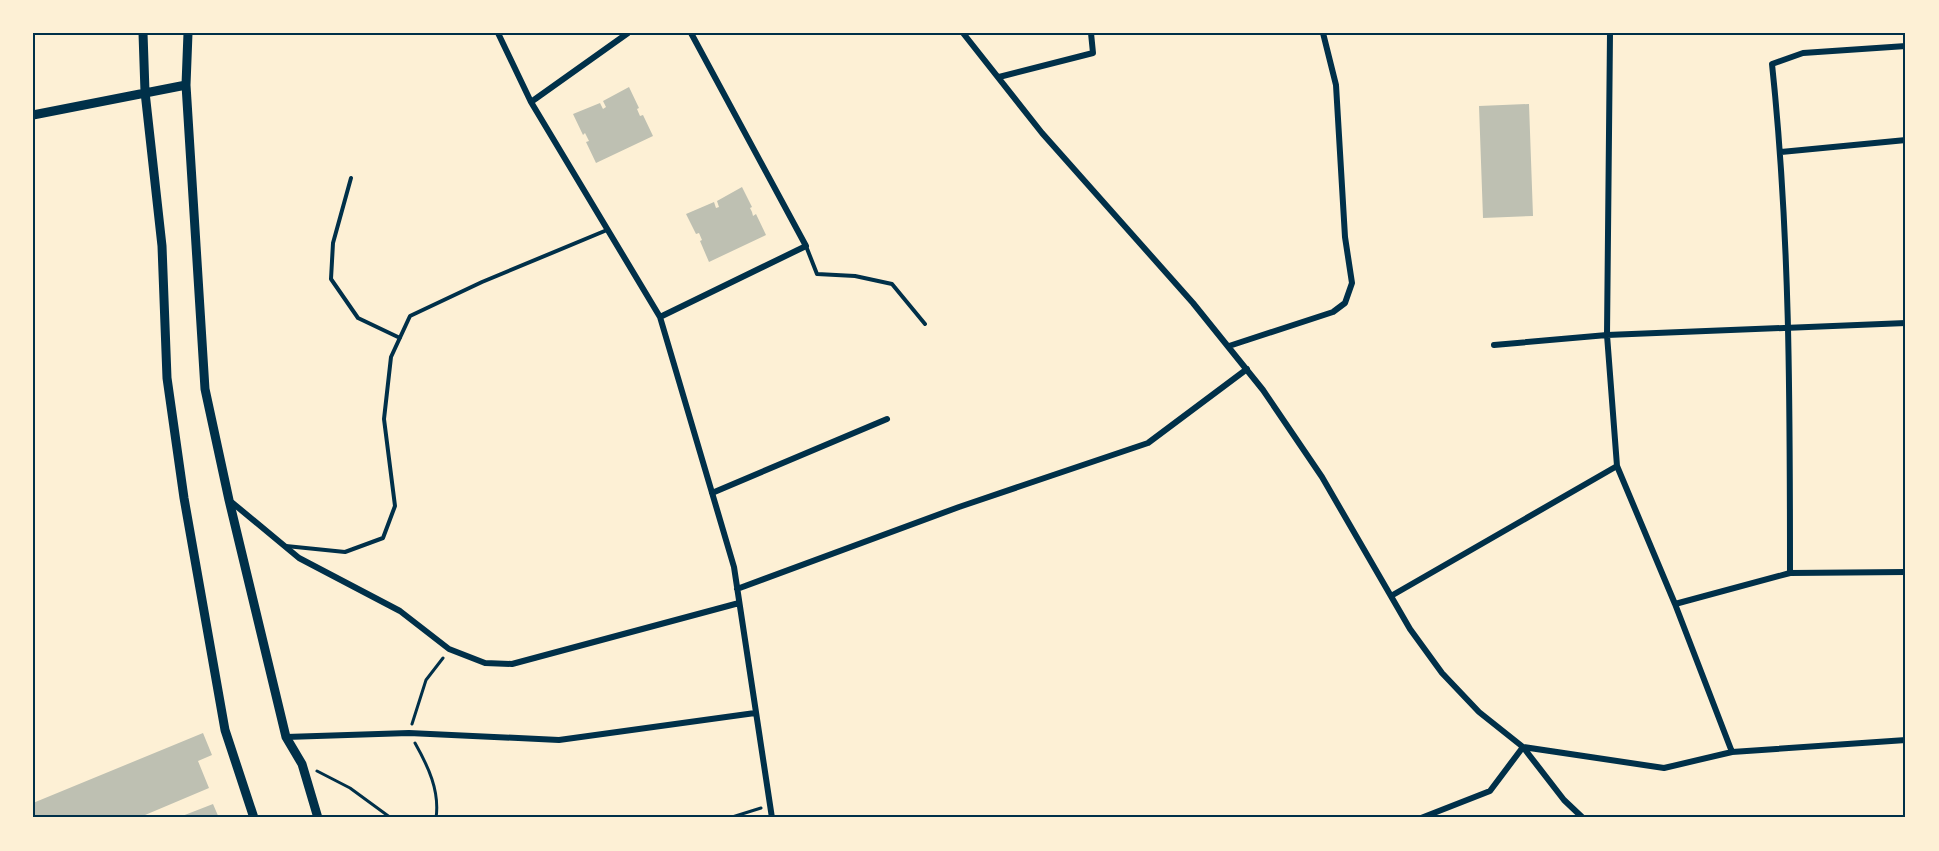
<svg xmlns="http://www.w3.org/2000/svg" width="1939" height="851" font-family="'PT Serif',serif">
	<rect width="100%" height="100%" fill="#fdf0d5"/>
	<!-- building -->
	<path fill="#bec0b2" d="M629,87L639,108L637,109L640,116L643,115L653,136L596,163L586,142L589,141L585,133L583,135L573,114L600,103L603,109L606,107L603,101Z
		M1529,104L1533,216L1483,218L1479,106Z
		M742,187L752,207L750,208L752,212L753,216L756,214L766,235L709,262L700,241L702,240L699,233L696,234L686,214L714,202L716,208L719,207L717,201Z
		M203,733L212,755L198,761L209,788L138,818H33V803Z
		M213,804L219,818H177Z"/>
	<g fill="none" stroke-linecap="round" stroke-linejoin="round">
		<!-- path -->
		<path stroke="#003049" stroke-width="3" d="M412,724L426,680L443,658
			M415,743C428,766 440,791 436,818
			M317,771L350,788L391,818
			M729,818L761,808"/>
		<!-- service -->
		<path stroke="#003049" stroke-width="4" d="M351,178L333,243L331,279L358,318L400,338
			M806,246L817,274L855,276L892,284L925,324
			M286,546L345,552L383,538L395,506L384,419L391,357L410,316L482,282L607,230"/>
		<!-- minor -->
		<path stroke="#003049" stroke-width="6" d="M498,33L531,102L660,317L734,567L772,818
			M963,33L1042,133L1193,303L1263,390L1322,477L1410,629L1442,673L1479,712L1523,747L1564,800L1583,818
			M1610,33L1607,335L1617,466L1675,604L1732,752
			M1906,46L1803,53L1772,64C1790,234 1790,403 1790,573L1906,572
			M999,77L1093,53L1091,33
			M531,102L628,33
			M1781,152L1906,140
			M660,317L806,246L691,33
			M1494,345L1607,335L1906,323
			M1229,346L1333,312L1345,303L1352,283L1345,237L1336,85L1323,33
			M712,493L887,419
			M229,500L299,558L400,611L449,649L485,663L512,664L739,603
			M737,589L959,507L1148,443L1247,369
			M1391,596L1617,466
			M1675,604L1790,573
			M286,737L409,733L559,740L755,713
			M1421,818L1490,791L1523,747L1664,768L1732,752L1906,740"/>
		<!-- tertiary -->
		<path stroke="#003049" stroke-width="9" d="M143,33L145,92L162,246L167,378L184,498L225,730L254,818
			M188,33L186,85L205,389L229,500L286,737L302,764L318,818
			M33,115L186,85"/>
	</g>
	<!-- border -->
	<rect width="1939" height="851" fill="none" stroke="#fdf0d5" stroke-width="69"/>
	<rect x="34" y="34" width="1870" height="782" fill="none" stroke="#003049" stroke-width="2"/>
</svg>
